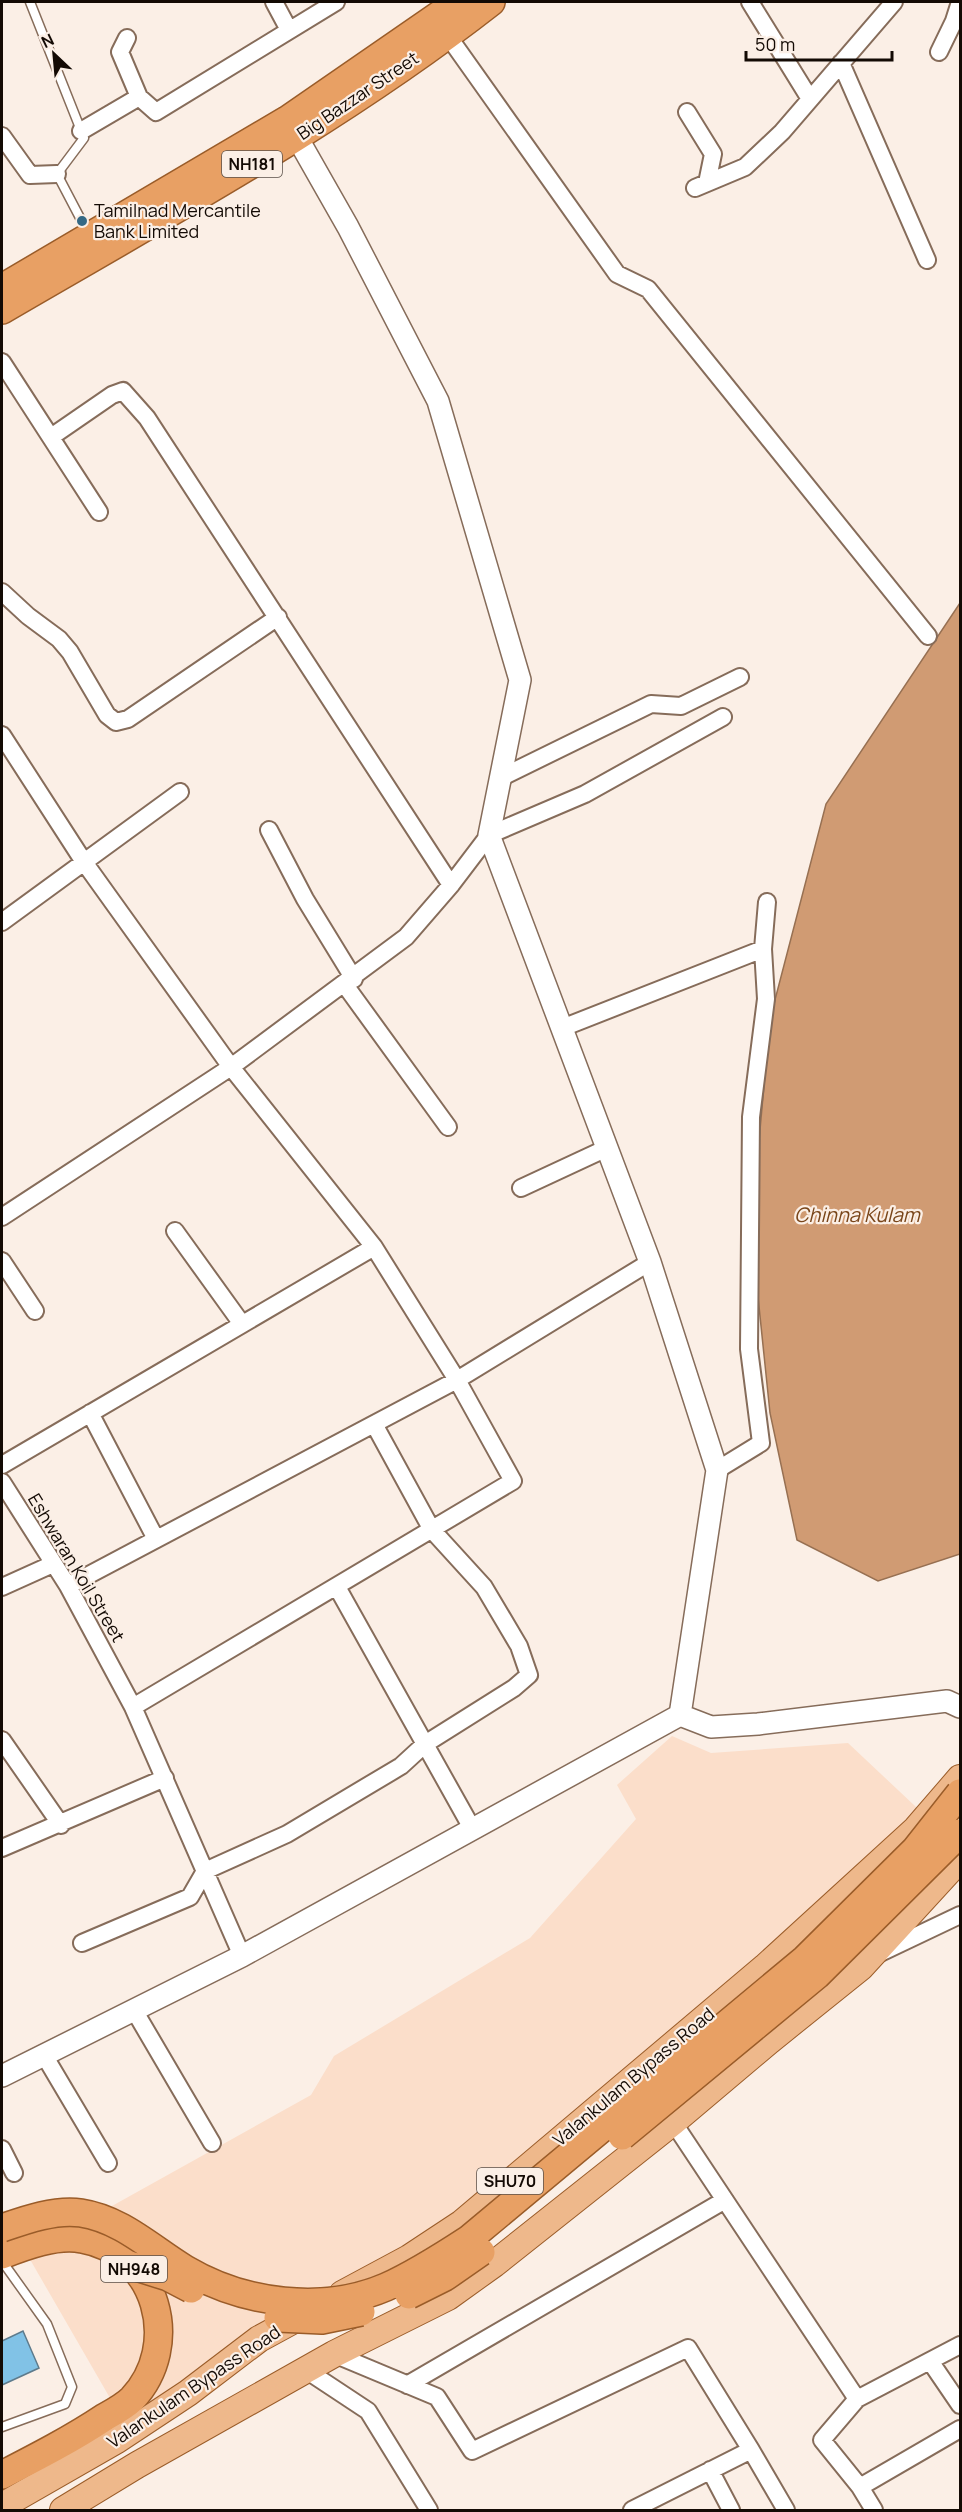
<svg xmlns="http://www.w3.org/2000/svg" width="962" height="2512" font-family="Manrope,sans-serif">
	<rect width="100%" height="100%" fill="#fbefe6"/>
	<!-- built -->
	<path fill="#fbdeca" d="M672,1736L711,1753L848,1743L932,1822L542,2162L130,2416L110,2398L13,2230L94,2216L311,2095L334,2056L530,1938L636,1819L617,1785Z"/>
	<!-- water -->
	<path fill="#d09b73" stroke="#977052" stroke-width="1.5" d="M960,603V1554L878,1581L797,1540L770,1413L751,1229L770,1019L826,804Z"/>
	<!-- building -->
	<path fill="#81c2e6" stroke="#5e7b8c" stroke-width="1.5" d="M23,2331L39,2368L2,2385V2341Z"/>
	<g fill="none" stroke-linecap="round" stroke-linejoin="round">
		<defs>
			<path id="service" d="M30,2L84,138L57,174L89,235
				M2,2261L47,2324L72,2387L65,2404L2,2427"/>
			<path id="minor" d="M274,2L289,30
				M750,2L810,99
				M448,36L617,274L648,289L928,636
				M127,38L120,52L139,97L156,112L336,2
				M939,52L954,21L960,2
				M841,63L927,260
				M687,112L713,154L707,183
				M81,131L139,97
				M2,136L30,175L57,174
				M695,188L745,167L782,132L894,2
				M2,362L99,512
				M51,437L112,395L123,391L147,418L451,885
				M2,592L28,616L59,639L70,652L107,715L116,722L128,719L278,617
				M2,735L84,862L231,1067L374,1247L457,1380L513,1481L133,1707
				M500,778L651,704L681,706L740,677
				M269,830L305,899L354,979
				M2,922L180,792
				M345,985L448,1127
				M562,1028L763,949
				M521,1188L607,1148
				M2,1217L231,1067L406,937L451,885L489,835L585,794L723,717
				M175,1231L242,1324
				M2,1261L35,1311
				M90,1413L156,1539
				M2,1465L374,1247
				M717,1470L761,1443L749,1349L751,1117L766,999L763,949L767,902
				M2,1482L68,1586L133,1707L242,1956
				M68,1586L457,1380L650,1262
				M2,1587L53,1564
				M337,1587L473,1830
				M2,1740L61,1825
				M2,1848L165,1778
				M82,1943L190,1897L205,1871L287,1834L401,1766L425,1744L514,1688L529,1675L519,1646L484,1587L432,1530L374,1424
				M878,1954L960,1915
				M134,2010L212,2143
				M44,2055L108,2163
				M673,2122L857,2399L960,2345
				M2,2149L14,2173
				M334,2354L437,2397L472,2451L688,2348L751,2450
				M930,2361L960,2405
				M306,2370L368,2411L429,2510
				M407,2385L725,2200
				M857,2399L822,2440L860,2487
				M710,2470L731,2510
				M632,2510L751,2450L786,2510
				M874,2510L860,2487L960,2429"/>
			<path id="tertiary" d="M680,1715L711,1727L758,1724L947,1701L960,1707
				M2,2076L242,1956L680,1715L717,1470L650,1262L489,835L520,680L438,401L348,227L290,125"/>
			<path id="primary" d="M342,2294L409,2258L462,2223L765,1967L916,1829L960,1778
				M2,2506L117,2440L188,2393L259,2339L305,2314
				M63,2510L137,2465L334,2354L448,2297L494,2264L673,2122L769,2041L861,1967L960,1859"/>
			<path id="trunk" d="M2,288L287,120L458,2
				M2,310C168,213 339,121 491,2
				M2,2255C25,2246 57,2234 82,2239C157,2252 183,2345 132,2399C125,2406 114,2412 105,2417C72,2439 37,2457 2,2475"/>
		</defs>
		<!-- service casing -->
		<use href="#service" stroke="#866c5a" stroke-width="11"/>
		<!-- minor casing -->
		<use href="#minor" stroke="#866c5a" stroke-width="20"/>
		<!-- tertiary casing -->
		<use href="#tertiary" stroke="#866c5a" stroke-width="24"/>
		<!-- primary casing -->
		<use href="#primary" stroke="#9a5c29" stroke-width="28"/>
		<!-- trunk casing -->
		<use href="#trunk" stroke="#9a5c29" stroke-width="30"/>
		<!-- service -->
		<use href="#service" stroke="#fff" stroke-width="8"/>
		<!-- minor -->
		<use href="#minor" stroke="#fff" stroke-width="16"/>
		<!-- tertiary -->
		<use href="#tertiary" stroke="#fff" stroke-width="21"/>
		<!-- primary -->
		<use href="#primary" stroke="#eeb88b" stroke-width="26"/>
		<!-- trunk -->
		<use href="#trunk" stroke="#e8a064" stroke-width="27"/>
		<defs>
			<path id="trunk-bridge" d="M622,2136L817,1975L960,1833
				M2,2228C25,2220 56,2209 81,2213C121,2219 152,2249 185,2269C244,2304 323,2314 386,2287C415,2274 443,2256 469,2239L805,1959L915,1850L960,1793
				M130,2265L168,2277L191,2289
				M409,2295L445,2277L481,2252
				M278,2318L322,2320L361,2312"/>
		</defs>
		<!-- trunk-bridge casing -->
		<use href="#trunk-bridge" stroke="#9a5c29" stroke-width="30" stroke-linecap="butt"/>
		<!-- trunk-bridge -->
		<use href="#trunk-bridge" stroke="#e8a064" stroke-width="27"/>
	</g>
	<!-- markers -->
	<circle fill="#346985" stroke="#fbefe6" stroke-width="2" cx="82" cy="221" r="6"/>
	<g text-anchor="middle" stroke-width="4.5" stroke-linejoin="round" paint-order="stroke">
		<!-- shield labels -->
		<g fill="#fbefe6" stroke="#594f48" stroke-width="1.5">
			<rect x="222" y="151" width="60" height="26" rx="4.5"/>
			<rect x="477" y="2168" width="66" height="26" rx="4.5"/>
			<rect x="101" y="2256" width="66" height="26" rx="4.5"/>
		</g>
		<g font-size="16" font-weight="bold" fill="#130a04">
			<text x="252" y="170">NH181</text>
			<text x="510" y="2187">SHU70</text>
			<text x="134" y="2275">NH948</text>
		</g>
		<!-- street labels -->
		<g font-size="18" fill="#130a04" stroke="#fbefe6">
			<text transform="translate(358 96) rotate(-34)" y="6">Big Bazzar Street</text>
			<text transform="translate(76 1568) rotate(59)" y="6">Eshwaran Koil Street</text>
			<text transform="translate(634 2077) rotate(-40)" y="6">Valankulam Bypass Road</text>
			<text transform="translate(194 2387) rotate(-34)" y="6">Valankulam Bypass Road</text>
		</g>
		<!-- poi labels -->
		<g font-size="18" fill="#130a04" stroke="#fbefe6" text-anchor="start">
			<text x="94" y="217">Tamilnad Mercantile<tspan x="94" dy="21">Bank Limited</tspan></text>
		</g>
		<!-- water labels -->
		<g font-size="20" font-style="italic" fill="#794519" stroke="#fbefe6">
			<text x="857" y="1222">Chinna Kulam</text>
		</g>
	</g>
	<!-- border -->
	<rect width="962" height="2512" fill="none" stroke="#130a04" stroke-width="6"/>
	<!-- north arrow -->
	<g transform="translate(54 54) rotate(334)" stroke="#fbefe6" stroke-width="4.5" paint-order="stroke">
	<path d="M0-4.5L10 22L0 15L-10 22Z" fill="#130a04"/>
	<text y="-9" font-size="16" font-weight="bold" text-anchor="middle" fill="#130a04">N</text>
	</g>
	<!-- scale -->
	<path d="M746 51v9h146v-9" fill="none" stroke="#130a04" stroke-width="3"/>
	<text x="755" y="51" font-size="18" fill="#130a04" stroke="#fbefe6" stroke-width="4.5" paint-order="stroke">50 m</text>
</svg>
